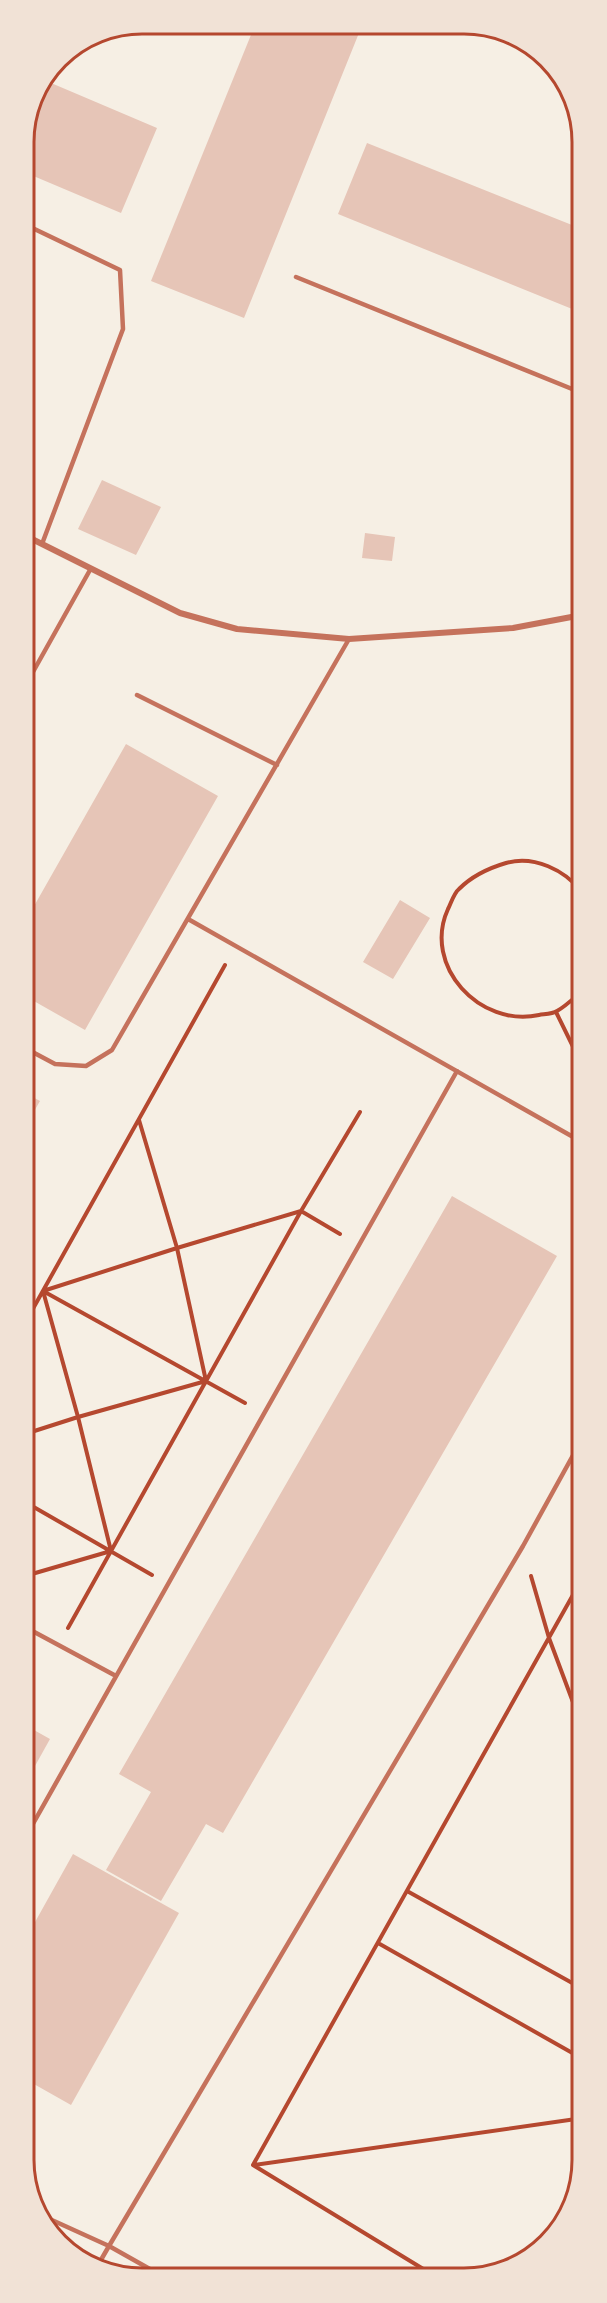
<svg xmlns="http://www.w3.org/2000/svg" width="607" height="2303" font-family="'DM Sans',sans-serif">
	<rect width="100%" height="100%" fill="#f6efe4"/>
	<!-- building -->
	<path fill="#e6c5b7" d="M255,25H354L361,28L244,318L151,281Z
		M44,80L157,128L121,213L24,172V135L33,97Z
		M367,143L582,229V313L338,214Z
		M102,480L161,507L136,555L78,529Z
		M365,533L395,537L392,561L362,558Z
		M126,744L218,796L85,1030L25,996V922Z
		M400,900L430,918L393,979L363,962Z
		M25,1093L40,1101L25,1127Z
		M452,1196L557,1256L223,1833L206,1824L161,1901L106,1870L151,1792L119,1774Z
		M25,1725L50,1739L25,1784Z
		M73,1854L179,1913L71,2105L25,2079V1940Z"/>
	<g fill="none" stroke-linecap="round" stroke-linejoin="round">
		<!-- path -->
		<path stroke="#b5482f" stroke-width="4" d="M582,892C565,870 534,855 506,863C489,868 472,876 459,889C454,893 451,903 448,909C422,966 480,1028 539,1015C545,1014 552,1014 557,1011C566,1006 574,998 582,991
			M556,1012L582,1065
			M139,1120L177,1248L301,1211L340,1234
			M177,1248L206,1381L78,1417L43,1291Z
			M43,1291L245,1403
			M25,1323L225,965
			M25,1434L78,1417L111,1551L25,1576
			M25,1502L152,1575
			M531,1576L549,1638L583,1729
			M68,1628L301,1211L360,1112
			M407,1891L583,1989
			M378,1943L583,2059
			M254,2165L583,2118
			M438,2278L253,2165L583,1577"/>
		<!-- service -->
		<path stroke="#c5725c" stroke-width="4.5" d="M24,224L120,270L123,329L42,544
			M296,277L582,393
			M24,688L90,570
			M137,695L277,765
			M188,919L582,1142
			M25,1048L55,1064L86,1066L112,1050L349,639
			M25,1627L116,1676
			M25,1838L457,1071
			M43,2216L109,2246L523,1546L582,1439
			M98,2265L109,2246L164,2277"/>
		<!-- minor -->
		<path stroke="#c5725c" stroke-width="6" d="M24,535L180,613L237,629L349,639L513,628L582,615"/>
	</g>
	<!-- crop -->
	<path d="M0 0H607V2303H0ZM142 34H464A108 108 0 0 1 572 142V2160A108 108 0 0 1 464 2268H142A108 108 0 0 1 34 2160V142A108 108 0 0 1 142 34Z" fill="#f1e2d6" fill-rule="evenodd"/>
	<path fill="none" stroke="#b5482f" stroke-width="3" d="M142 34H464A108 108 0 0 1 572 142V2160A108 108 0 0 1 464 2268H142A108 108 0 0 1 34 2160V142A108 108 0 0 1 142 34Z"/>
</svg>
